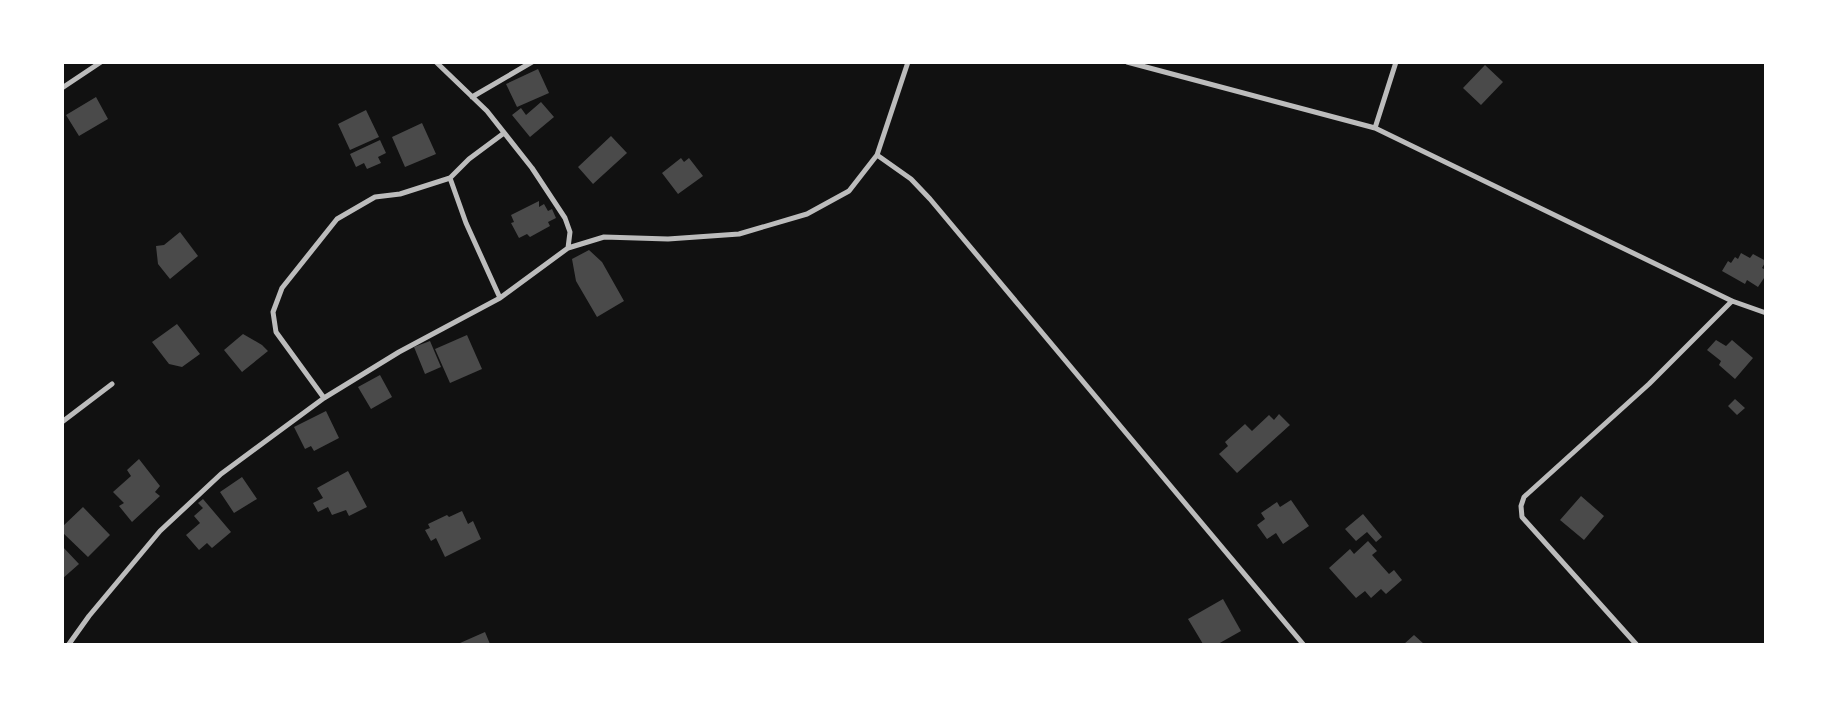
<svg xmlns="http://www.w3.org/2000/svg" width="1828" height="707" font-family="'Titillium Web',sans-serif">
	<rect width="100%" height="100%" fill="#111"/>
	<!-- building -->
	<path fill="#4a4a4a" d="M1485,65L1503,82L1481,105L1463,88Z
		M538,69L549,93L517,107L506,84Z
		M96,97L108,119L79,136L66,115Z
		M541,102L554,117L530,137L512,115L521,108L526,115Z
		M366,110L379,137L350,150L338,124Z
		M422,123L436,154L405,167L392,137Z
		M611,136L627,153L593,184L578,167Z
		M380,140L386,153L378,157L381,163L367,169L364,163L356,167L350,154Z
		M681,158L684,162L689,158L703,176L678,194L662,173Z
		M539,201V207L544,204L548,211L552,209L556,218L548,222L550,226L530,237L527,234L519,238L511,223L514,222L511,215Z
		M180,232L198,256L170,279L158,264L156,246L164,245Z
		M589,250L602,262L624,301L597,317L576,281L572,259Z
		M1741,253L1750,258L1753,254L1766,261L1762,268L1766,270V275L1758,287L1747,280L1745,284L1722,271L1728,261L1731,263L1735,257L1738,259Z
		M177,324L200,354L182,367L169,364L152,342Z
		M243,334L262,345L268,351L242,372L224,350Z
		M467,335L482,369L450,383L435,349Z
		M1716,340L1726,346L1732,340L1753,358L1735,379L1719,365L1721,361L1707,350Z
		M430,341L441,367L425,374L414,347Z
		M380,375L392,397L371,409L358,387Z
		M1735,399L1745,408L1737,415L1728,406Z
		M326,411L339,438L314,451L311,446L305,449L294,427Z
		M1279,414L1290,425L1237,473L1219,454L1228,446L1225,442L1245,424L1252,431L1269,415L1274,420Z
		M139,459L160,486L155,492L160,496L132,522L119,506L124,503L113,492L131,476L127,470Z
		M348,471L367,507L349,516L346,510L332,515L328,507L318,512L313,503L323,498L317,488Z
		M242,477L257,499L234,513L220,492Z
		M1581,496L1604,516L1584,540L1560,520Z
		M203,499L231,532L212,548L207,543L199,550L186,535L200,523L194,516L203,508L198,503Z
		M1291,500L1309,526L1283,544L1276,533L1267,539L1257,525L1265,519L1261,513L1277,502L1280,507Z
		M83,507L110,535L88,557L62,532V527Z
		M462,511L468,524L473,521L481,539L445,557L436,538L431,541L425,530L430,528L428,524L447,515L449,517Z
		M1363,514L1382,537L1376,542L1367,532L1356,541L1345,529Z
		M1368,541L1377,551L1372,555L1389,574L1394,570L1402,580L1386,594L1381,589L1371,598L1365,591L1356,598L1329,568L1350,549L1354,554Z
		M62,546L79,564L62,579Z
		M1223,599L1241,631L1218,644H1203L1188,619Z
		M485,632L490,644H461L460,643Z
		M1414,635L1424,644H1404Z"/>
	<g fill="none" stroke-linecap="round" stroke-linejoin="round">
		<!-- minor -->
		<path stroke="#bcbcbc" stroke-width="5" d="M1127,62L1375,128L1732,301L1766,313
			M62,88L101,62
			M472,97L532,62
			M1375,128L1396,62
			M877,155L911,179L930,199L1303,644
			M450,178L469,159L504,133
			M568,248L604,237L668,239L739,234L807,214L849,191L877,155L908,62
			M324,398L276,332L273,312L282,288L337,219L375,197L400,194L450,178L466,223L500,298
			M62,422L112,384
			M69,644L89,616L160,531L221,474L324,398L399,352L500,298L568,248L570,232L565,218L532,168L487,111L436,62
			M1636,644L1522,517L1521,506L1524,497L1649,384L1732,301"/>
	</g>
	<!-- border -->
	<rect width="1828" height="707" fill="none" stroke="#ffffff" stroke-width="128"/>
</svg>
